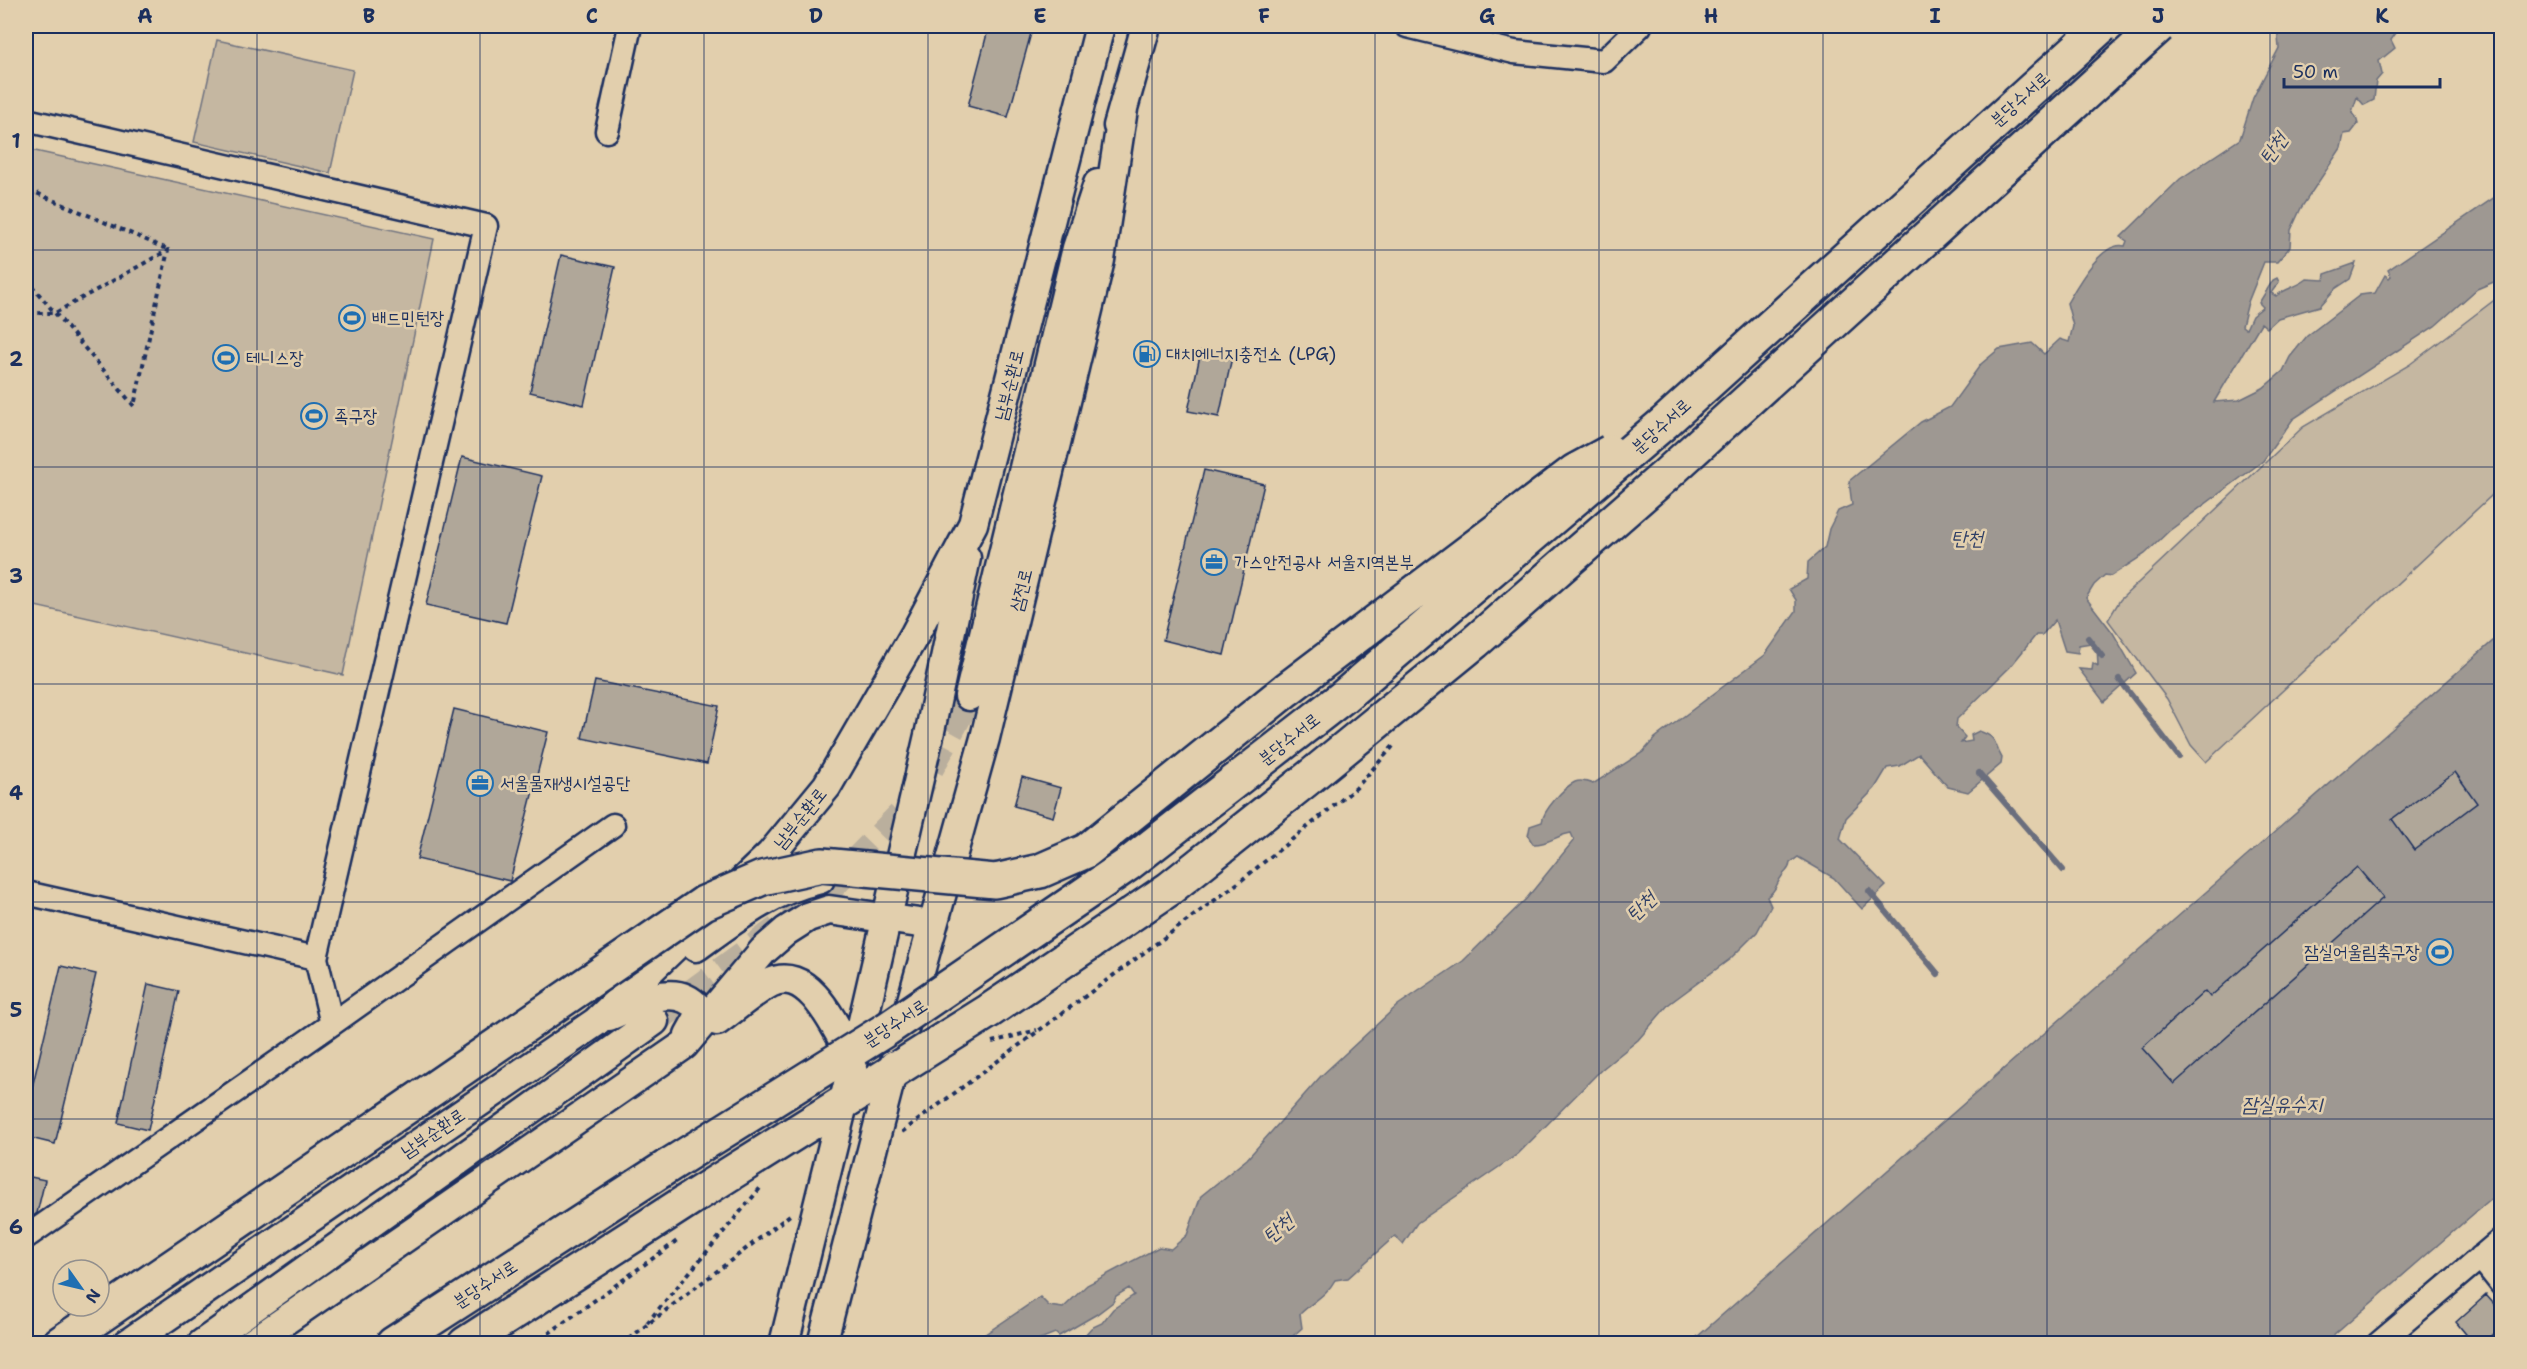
<svg xmlns="http://www.w3.org/2000/svg" width="2527" height="1369" font-family="'Shantell Sans','Poor Story',sans-serif">
	<rect width="100%" height="100%" fill="#e2cfad"/>
	<filter id="ink" filterUnits="userSpaceOnUse"><feTurbulence type="fractalNoise" baseFrequency=".0167" numOctaves="2"/><feDisplacementMap in="SourceGraphic" scale="12" xChannelSelector="R" yChannelSelector="G"/><feConvolveMatrix kernelMatrix="1 2 1 2 8 2 1 2 1" color-interpolation-filters="sRGB"/></filter>
	<g filter="url(#ink)">
		<!-- green -->
		<path fill="#c5b7a1" stroke="#707380" stroke-width="1.5" d="M217,40L353,70L330,173L194,142Z
			M26,149L434,239L343,675L26,604Z
			M2501,295V484L2491,496L2206,762L2191,745L2167,699L2108,620L2120,600L2303,427L2409,365Z"/>
		<!-- water -->
		<path fill="#9e9892" stroke="#6a6e7d" stroke-width="1.5" d="M2277,26H2401L2391,40L2395,48L2379,61L2382,74L2376,81L2374,100L2364,105L2357,97L2352,112L2356,117L2358,124L2351,133L2344,134L2341,148L2301,208L2291,230L2290,247L2277,262H2264L2248,302L2242,326L2246,329L2252,316L2263,307L2259,303L2273,280L2277,278L2279,282L2271,293L2276,296C2286,288 2297,287 2307,279L2324,280L2325,274L2356,263L2350,279L2335,289L2320,306L2278,318L2267,328L2261,323L2214,402L2239,400L2263,388L2283,371L2290,357L2307,336L2360,295L2375,293L2385,275L2389,278L2391,276L2388,270L2501,193V279L2477,289L2435,326L2293,419L2263,461L2169,531L2145,554L2111,576L2105,575L2094,585L2086,598L2113,633L2136,673L2104,702L2079,669L2092,670L2093,663L2098,666L2097,647L2091,643L2079,645L2078,653L2065,651L2055,620L2042,635H2036L2010,667L1957,719L1956,727L1965,737L1961,743L1972,741L1971,735L1979,731C1999,738 1993,743 2002,758L2001,764L1968,792L1948,787L1919,754L1900,766L1887,768L1875,788L1846,818L1840,839L1886,886L1862,909L1834,878L1798,857L1790,863C1789,871 1786,870 1782,876C1775,885 1778,889 1767,897L1771,906L1757,932L1730,959L1669,1004L1638,1040L1601,1070L1518,1154L1417,1223L1403,1244L1395,1236L1348,1278L1335,1280C1327,1295 1312,1302 1300,1314L1302,1328L1286,1342L1078,1343L1091,1328L1102,1323L1113,1309L1134,1295L1129,1288L1116,1296L1113,1302L1097,1314L1059,1336L1055,1333L1030,1343H972L1040,1297L1049,1306L1063,1308L1087,1285L1159,1247L1171,1249L1187,1235L1201,1196L1247,1159L1321,1076L1398,1005L1463,961L1527,898L1574,840L1571,833C1557,835 1547,845 1533,844L1528,836L1530,826L1542,822C1543,811 1564,787 1575,782C1580,780 1588,782 1593,784L1643,752L1655,738L1765,655L1796,611V600L1789,589L1807,579L1808,562L1825,547L1829,529L1838,511L1852,505L1849,481L1921,422L1950,407L1981,364L1999,349L2032,343L2044,354L2060,339L2069,342L2073,326L2067,303C2077,286 2102,240 2125,246L2127,241L2121,237L2180,179L2240,139L2253,98L2279,48Z
			M2501,634V1190L2325,1343L1689,1344Z"/>
		<g fill="none" stroke-linecap="round" stroke-linejoin="round">
			<!-- stream -->
			<path stroke="#6a6e7d" stroke-width="6" d="M2088,638L2102,656
				M2119,679L2179,757
				M1979,773L2063,870
				M1869,891L1938,974"/>
		</g>
		<!-- building -->
		<path fill="#b0a799" stroke="#1b2f5e" stroke-width="1.5" d="M989,26H1033L1008,117L968,106Z
			M561,255L615,267L584,405L530,392Z
			M1201,351L1232,357L1219,417L1188,411Z
			M462,457L542,476L506,623L426,605Z
			M1204,470L1264,484L1224,655L1163,640Z
			M595,681L719,706L707,764L582,738Z
			M454,709L548,732L510,881L417,859Z
			M2455,772L2477,803L2414,850L2392,819Z
			M1022,777L1061,788L1053,817L1014,806Z
			M2357,867L2383,898L2174,1084L2142,1048L2205,991L2210,997Z
			M61,966L96,974L55,1144L26,1137V1113Z
			M148,984L179,991L148,1130L118,1123Z
			M26,1176L45,1180L37,1213L26,1221Z
			M2486,1295L2502,1313V1327L2482,1344H2474L2456,1322Z"/>
		<g fill="none" stroke-linecap="round" stroke-linejoin="round">
			<!-- major-tunnel -->
			<path stroke="#baaf9d" stroke-width="28" stroke-dasharray="28 14" stroke-linecap="butt" d="M654,1021L818,900L909,807L969,696"/>
			<defs>
				<path id="minor" d="M1407,26L1514,52L1604,61L1640,26
					M26,120L486,226L316,958L26,893
					M607,131L630,26
					M316,958L332,1024L613,825
					M26,1237L332,1024
					M2480,1257L2502,1285
					M2378,1344L2502,1239"/>
				<path id="major" d="M1118,126L1146,26
					M969,696L1077,248L1098,184
					M696,947C736,918 771,890 820,879
					M609,1016C637,1005 674,980 698,1008L699,1017L689,1035
					M717,1021C734,1009 751,993 770,983C810,963 838,1033 854,1060
					M853,1064L930,731L966,558
					M894,1065L985,738L1100,260L1123,109
					M127,1344L596,1022L771,854L827,786L915,634L973,524L1100,26
					M202,1344L654,1021
					M251,1344L684,1045L763,951L786,931L808,917L829,910L933,925"/>
				<path id="highway" d="M59,1344L386,1121
					M393,1344L668,1166
					M465,1344L696,1195"/>
			</defs>
			<!-- minor casing -->
			<use href="#minor" stroke="#1b2f5e" stroke-width="27"/>
			<!-- major casing -->
			<use href="#major" stroke="#1b2f5e" stroke-width="33"/>
			<!-- highway casing -->
			<use href="#highway" stroke="#1b2f5e" stroke-width="38"/>
			<!-- path -->
			<path stroke="#1b2f5e" stroke-width="4" stroke-dasharray="4.5 4.5" stroke-linecap="butt" d="M26,190L34,192
				M26,204L34,192L167,249
				M26,279L134,406L168,250L55,313H26
				M992,1042L1037,1030
				M902,1132L1238,883L1356,788L1395,744
				M647,1323L762,1186
				M534,1344L677,1241
				M622,1344L790,1215"/>
			<!-- minor -->
			<use href="#minor" stroke="#e2cfad" stroke-width="22"/>
			<!-- major -->
			<use href="#major" stroke="#e2cfad" stroke-width="28"/>
			<!-- highway -->
			<use href="#highway" stroke="#e2cfad" stroke-width="33"/>
			<defs>
				<path id="major-bridge" d="M784,1344L852,1068
					M822,1344L894,1065"/>
				<path id="highway-bridge" d="M386,1121L704,903L762,878L822,865L995,881L1040,871L1086,851L1286,690L1575,471L1610,452
					M668,1166L887,1029L1127,865L1343,697L1664,423L2102,26
					M696,1195L989,1011L1169,889L1306,780L1475,642L1666,475L2159,26"/>
			</defs>
			<!-- major-bridge casing -->
			<use href="#major-bridge" stroke="#1b2f5e" stroke-width="33" stroke-linecap="butt"/>
			<!-- highway-bridge casing -->
			<use href="#highway-bridge" stroke="#1b2f5e" stroke-width="38" stroke-linecap="butt"/>
			<!-- major-bridge -->
			<use href="#major-bridge" stroke="#e2cfad" stroke-width="28"/>
			<!-- highway-bridge -->
			<use href="#highway-bridge" stroke="#e2cfad" stroke-width="33"/>
		</g>
	</g>
	<!-- grid -->
	<path fill="none" stroke="#1b2f5e" stroke-width="1.5" stroke-opacity="0.55" d="M257,26V1344M480,26V1344M704,26V1344M928,26V1344M1152,26V1344M1375,26V1344M1599,26V1344M1823,26V1344M2047,26V1344M2270,26V1344M26,250H2502M26,467H2502M26,684H2502M26,902H2502M26,1119H2502"/>
	<!-- icons -->
	<defs>
		<symbol id="stadium-ring" viewBox="-11 -11 22 22"><circle r="9.5" fill="#e2cfad" stroke="#1f6fb2" stroke-width="1.5"/><path d="M0-5a6.5 5 0 1 0 0 10a6.5 5 0 1 0 0-10ZM-3.5-1.8h7v3.6h-7Z" fill="#1f6fb2"/></symbol>
		<symbol id="fuel-ring" viewBox="-11 -11 22 22"><circle r="9.5" fill="#e2cfad" stroke="#1f6fb2" stroke-width="1.5"/><path d="M-5.5-6h7V0h2V4h1.3V-2.5L3-4.5l.8-.8L6-3V5H2.5V1h-1V6h-7ZM-4.2-4.7v3.2H.2V-4.7Z" fill="#1f6fb2"/></symbol>
		<symbol id="office-ring" viewBox="-11 -11 22 22"><circle r="9.5" fill="#e2cfad" stroke="#1f6fb2" stroke-width="1.5"/><path d="M-6-3h4V-5.5h4V-3h4V5H-6ZM-1-4.5V-3h2v-1.5ZM-6 0V1H6V0Z" fill="#1f6fb2"/></symbol>
	</defs>
	<g fill-rule="evenodd">
		<use href="#stadium-ring" x="337" y="303" width="30" height="30"/>
		<use href="#fuel-ring" x="1132" y="339" width="30" height="30"/>
		<use href="#stadium-ring" x="211" y="343" width="30" height="30"/>
		<use href="#stadium-ring" x="299" y="401" width="30" height="30"/>
		<use href="#office-ring" x="1199" y="547" width="30" height="30"/>
		<use href="#office-ring" x="465" y="768" width="30" height="30"/>
		<use href="#stadium-ring" x="2425" y="937" width="30" height="30"/>
	</g>
	<g text-anchor="middle" stroke-width="5" stroke-linejoin="round" paint-order="stroke">
		<!-- street labels -->
		<g font-size="18" fill="#1b2f5e" stroke="#e2cfad">
			<text transform="translate(2020 99) rotate(-42)" y="6">분당수서로</text>
			<text transform="translate(1009 385) rotate(-76)" y="6">남부순환로</text>
			<text transform="translate(1661 426) rotate(-42)" y="6">분당수서로</text>
			<text transform="translate(1021 590) rotate(-76)" y="6">삼전로</text>
			<text transform="translate(1289 739) rotate(-38)" y="6">분당수서로</text>
			<text transform="translate(800 818) rotate(-51)" y="6">남부순환로</text>
			<text transform="translate(895 1023) rotate(-33)" y="6">분당수서로</text>
			<text transform="translate(433 1133) rotate(-34)" y="6">남부순환로</text>
			<text transform="translate(485 1284) rotate(-33)" y="6">분당수서로</text>
		</g>
		<!-- poi labels -->
		<g font-size="18" fill="#1b2f5e" stroke="#e2cfad" text-anchor="start">
			<text x="372" y="324">배드민턴장</text>
			<text x="1166" y="360">대치에너지충전소 (LPG)</text>
			<text x="246" y="364">테니스장</text>
			<text x="334" y="422">족구장</text>
			<text x="1234" y="568">가스안전공사 서울지역본부</text>
			<text x="500" y="789">서울물재생시설공단</text>
			<text x="2420" y="958" text-anchor="end">잠실어울림축구장</text>
		</g>
		<!-- water labels -->
		<g font-size="20" font-style="italic" fill="#2f3f66" stroke="#e2cfad">
			<text transform="translate(2273 148) rotate(-55)" y="7">탄천</text>
			<text x="1967" y="545">탄천</text>
			<text transform="translate(1641 906) rotate(-44)" y="7">탄천</text>
			<text x="2282" y="1111">잠실유수지</text>
			<text transform="translate(1278 1228) rotate(-40)" y="7">탄천</text>
		</g>
	</g>
	<!-- margin -->
	<rect width="2527" height="1369" fill="none" stroke="#e2cfad" stroke-width="66"/>
	<!-- north arrow -->
	<g transform="translate(81 1288) rotate(124)"><circle r="28" fill="#e2cfad" stroke="#928f8d" stroke-width="1.5"/>
	<path d="M0-4.5L10 22L0 15L-10 22Z" fill="#1f6fb2"/>
	<text y="-9" font-size="16" font-weight="bold" text-anchor="middle" fill="#1b2f5e">N</text>
	</g>
	<!-- scale -->
	<path d="M2284 78v9h156v-9" fill="none" stroke="#1b2f5e" stroke-width="3"/>
	<text x="2293" y="78" font-size="18" fill="#1b2f5e" stroke="#e2cfad" stroke-width="4.5" paint-order="stroke">50 m</text>
	<rect x="33" y="33" width="2461" height="1303" fill="none" stroke="#1b2f5e" stroke-width="2"/>
	<g font-size="20" text-anchor="middle" font-weight="bold" fill="#1b2f5e">
		<text x="145" y="23">A</text>
		<text x="369" y="23">B</text>
		<text x="592" y="23">C</text>
		<text x="816" y="23">D</text>
		<text x="1040" y="23">E</text>
		<text x="1264" y="23">F</text>
		<text x="1487" y="23">G</text>
		<text x="1711" y="23">H</text>
		<text x="1935" y="23">I</text>
		<text x="2158" y="23">J</text>
		<text x="2382" y="23">K</text>
		<text x="16" y="148">1</text>
		<text x="16" y="366">2</text>
		<text x="16" y="583">3</text>
		<text x="16" y="800">4</text>
		<text x="16" y="1017">5</text>
		<text x="16" y="1234">6</text>
	</g>
</svg>
